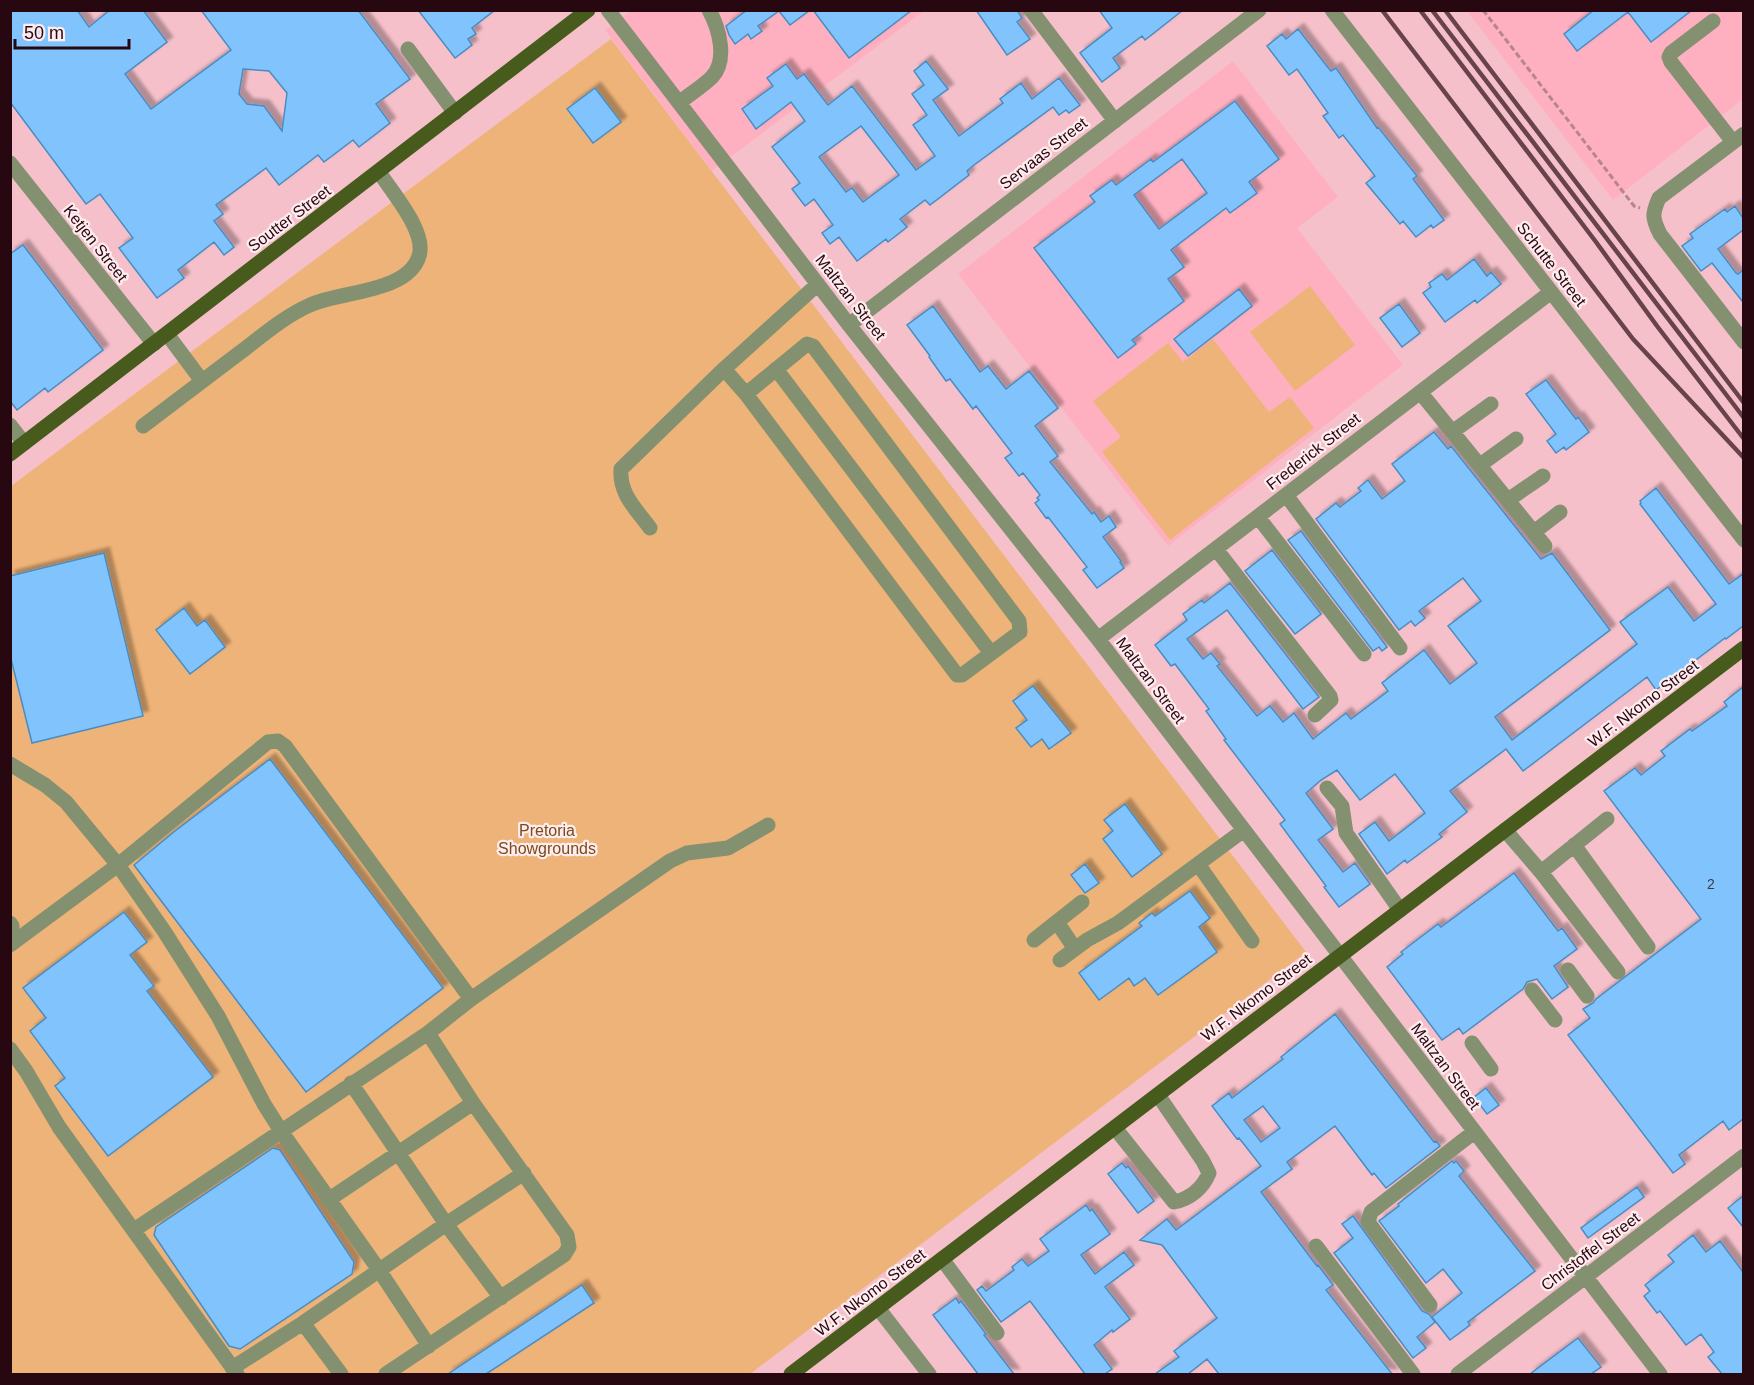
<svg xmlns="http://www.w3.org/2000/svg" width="1754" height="1385" font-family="Helvetica,sans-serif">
	<defs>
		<filter id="shadow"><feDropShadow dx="5.5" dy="-5.5" stdDeviation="1.5" flood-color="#0004"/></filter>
	</defs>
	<rect width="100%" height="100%" fill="#f6c0ca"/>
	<!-- built -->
	<path fill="#feb0c0" d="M631,11H924L712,171L605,30Z
		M1467,11H1743V99L1613,200Z
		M1233,61L1338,197L1297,228L1403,365L1168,546L958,274Z"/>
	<!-- green -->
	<path fill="#eeb378" d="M611,39L1306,952L750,1374H11V486Z
		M1310,286L1355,345L1295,391L1250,332Z
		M1213,339L1269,412L1290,397L1314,428L1170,540L1102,452L1121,437L1093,401L1168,343L1183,362Z"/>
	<!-- building -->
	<path fill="#81c4fd" stroke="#4a8cc2" stroke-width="1.5" fill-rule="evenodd" filter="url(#shadow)" d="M10,10H77L89,27L110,10H143L167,42L125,74L151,109L231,50L201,10H358L410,79L376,104L390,123L359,147L353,140L324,162L318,155L279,185L266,168L216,205L223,214L214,221L234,247L224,255L214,242L178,270L184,278L157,298L119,248L133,238L100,194L86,204L10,102ZM243,69L269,71L287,93L282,131L264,106L247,104L239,94Z
		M418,10H495L472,28L476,34L468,39L472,45L455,58Z
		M747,10H810L790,25L779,11L758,26L762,31L751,39L748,34L735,44L729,35L726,26Z
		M813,10H912L849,58Z
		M976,10H1017L1022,18L1017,22L1030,39L1007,55Z
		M1099,10H1183L1145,40L1142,36L1113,58L1120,68L1102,82L1080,53L1112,28Z
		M1594,10H1692L1651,42L1628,12L1577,51L1564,34Z
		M1298,29L1326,65L1331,71L1336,68L1377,128L1378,127L1417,176L1413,179L1444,220L1433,228L1431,225L1416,237L1403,221L1400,224L1366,183L1375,176L1343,135L1339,138L1323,116L1328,113L1297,69L1289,75L1267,46L1282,34L1286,39Z
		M926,61L948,89L933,100L959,136L1003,103L1000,99L1021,83L1032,99L1059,78L1080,105L1069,113L1066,110L1059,115L1053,107L974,165L967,171L969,175L930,205L925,200L900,219L907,227L888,242L886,239L857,261L839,237L830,244L822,233L833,225L814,199L805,206L792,189L800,183L772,147L805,121L791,102L756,129L742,109L773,86L767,78L786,64L797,79L804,74L828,105L852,86L916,170L935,156L913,125L927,115L912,94L924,85L914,71ZM861,126L899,175L863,202L852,188L846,192L819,157Z
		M595,88L621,122L593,143L567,109Z
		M1235,101L1279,159L1249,182L1257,193L1230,213L1226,208L1171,250L1184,267L1168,279L1184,301L1132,340L1136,344L1118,358L1034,248L1095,202L1090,196L1112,180L1116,185L1151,159L1153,162ZM1182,159L1207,193L1159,229L1134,195Z
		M1735,206L1743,218V230L1718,249L1736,273L1738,274L1743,270V302L1712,263L1701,271L1682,246L1693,238L1690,234L1701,226L1725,209L1727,212Z
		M23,245L103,350L48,392L45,388L17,410L10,401V254Z
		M1474,259L1487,276L1491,272L1501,284L1477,303L1475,300L1445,322L1423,293L1431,287L1429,283L1442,274L1447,280Z
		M1239,289L1252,306L1188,356L1174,339Z
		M1399,304L1420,333L1402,347L1380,318Z
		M933,306L980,372L988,366L1006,389L1029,371L1058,408L1035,426L1058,456L1050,462L1092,514L1094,512L1101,522L1109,516L1116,527L1103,537L1121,561L1120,562L1124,568L1097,588L1083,570L1087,567L1048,517L1046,518L1035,503L1039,500L1037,498L1040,495L1023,473L1019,476L1005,458L1012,453L976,406L973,409L950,379L946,381L929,357L930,356L907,325Z
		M1546,380L1576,419L1578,417L1589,432L1566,450L1564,447L1556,453L1547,441L1556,434L1526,394Z
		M1434,432L1448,449L1451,446L1541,559L1552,553L1610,630L1495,717L1512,740L1637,644L1620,622L1668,587L1694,621L1716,604L1640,504L1641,503L1640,501L1656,488L1729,584L1743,574V626L1726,639L1725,638L1656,690L1647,677L1523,771L1506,749L1450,791L1467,812L1439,834L1442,837L1407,863L1405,860L1387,874L1359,834L1375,822L1389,841L1425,813L1395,774L1360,800L1337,770L1321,780L1306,793L1333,829L1318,840L1343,872L1355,863L1370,884L1339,907L1324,887L1326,886L1280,824L1285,820L1224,740L1226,739L1206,711L1209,709L1175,664L1171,666L1155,645L1187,620L1183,614L1202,600L1204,603L1230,583L1319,697L1303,709L1227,610L1187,639L1203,659L1211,653L1220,664L1217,666L1257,716L1270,706L1283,722L1294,713L1313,739L1346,713L1351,719L1388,691L1382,683L1424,650L1450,684L1477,663L1448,626L1481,601L1463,578L1419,611L1425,618L1415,626L1411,621L1399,630L1316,519L1336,503L1340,507L1361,491L1358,488L1368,480L1382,499L1405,481L1392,464Z
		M1301,531L1387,647L1382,651L1379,647L1373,651L1288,540Z
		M1272,550L1321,614L1295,634L1245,571Z
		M104,553L143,716L32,743L10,655V576Z
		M184,608L197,626L205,620L225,647L190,674L156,630Z
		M1033,686L1071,733L1049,749L1042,739L1031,747L1016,728L1027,720L1013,701Z
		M1743,687V1119L1729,1130L1723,1121L1679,1155L1685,1164L1673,1173L1568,1035L1590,1018L1583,1009L1593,1003L1596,999L1701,919L1604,791L1635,768L1641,775L1665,756L1661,751L1690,729L1692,731L1727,706L1724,702Z
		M270,759L443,988L306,1092L134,865L175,831Z
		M1125,804L1162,854L1132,877L1103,839L1113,831L1104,820Z
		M1085,864L1099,883L1085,893L1071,875Z
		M1514,873L1558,931L1562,928L1577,949L1554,966L1568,987L1552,999L1537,979L1527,982L1523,989L1463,1034L1459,1028L1442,1040L1387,967L1403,954L1401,952L1438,924L1441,927Z
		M1190,891L1210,918L1199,927L1217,952L1158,995L1145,978L1134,986L1129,978L1099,1000L1079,973L1142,926L1139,923L1152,913L1155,916Z
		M124,912L147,942L130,955L154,986L147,991L213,1077L108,1156L55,1086L65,1078L30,1031L46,1018L23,988Z
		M1335,1014L1434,1142L1436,1141L1440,1146L1386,1188L1374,1173L1372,1175L1335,1126L1287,1162L1292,1169L1261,1192L1317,1266L1318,1265L1333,1285L1326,1290L1392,1374H1219L1207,1359L1188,1374H1155L1179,1357L1174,1351L1217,1318L1162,1245L1140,1240L1167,1219L1176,1230L1261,1166L1239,1138L1237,1139L1212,1106L1229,1093L1232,1098L1283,1059L1281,1057ZM1263,1106L1280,1128L1261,1142L1244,1120Z
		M1486,1088L1499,1105L1487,1114L1474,1097Z
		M273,1148L280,1150L354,1262L352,1274L240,1349L229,1346L154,1235L156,1227Z
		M1452,1161L1454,1163L1456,1161L1464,1171L1459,1176L1535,1271L1468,1322L1470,1325L1450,1340L1432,1317L1462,1293L1443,1269L1426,1283L1379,1221L1399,1206L1398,1204Z
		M1122,1163L1126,1168L1128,1166L1154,1201L1138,1213L1108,1174Z
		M1637,1187L1644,1197L1588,1238L1581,1228Z
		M1743,1196V1227L1728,1208Z
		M1086,1205L1090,1211L1092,1209L1110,1234L1081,1255L1095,1274L1124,1252L1134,1265L1105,1287L1130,1319L1113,1332L1112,1330L1094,1345L1112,1369L1105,1374H1085L1030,1301L1001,1322L977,1290L982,1286L986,1291L1014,1270L1012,1267L1022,1259L1028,1266L1049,1251L1040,1239Z
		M1353,1216L1422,1311L1429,1314L1435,1322L1417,1337L1426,1348L1413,1358L1334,1253L1353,1238L1342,1224Z
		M1693,1235L1706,1252L1720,1241L1743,1272V1374H1722L1708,1357L1714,1352L1701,1334L1686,1345L1660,1311L1657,1313L1644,1296L1650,1291L1645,1285L1674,1262L1668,1255Z
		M582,1285L594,1303L486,1374H448Z
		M956,1298L959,1303L961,1301L986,1334L984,1335L1014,1374H978L933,1315Z
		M1578,1338L1601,1367L1591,1374H1530Z"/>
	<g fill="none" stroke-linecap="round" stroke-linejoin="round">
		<!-- path -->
		<path stroke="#b4868f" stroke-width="3" stroke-dasharray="6 3" stroke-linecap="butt" d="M1483,10L1634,206L1640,208"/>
		<!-- minor -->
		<path stroke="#849171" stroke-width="15" d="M608,10L849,325L1098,639L1660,1374
			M1031,10L1115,121
			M1332,10L1744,540
			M1713,21L1671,53L1669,57L1671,62L1733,142
			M408,49L455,113
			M679,103C690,94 703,86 712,77C728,60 719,28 709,10
			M1744,134L1659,198C1652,214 1652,218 1660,234L1744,342
			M10,163L154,344
			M849,325L1259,10
			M167,334L202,381
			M724,369L746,394L957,675H962L1020,632L1019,621L813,346L807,344L746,394
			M776,369L991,653
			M1420,392L1545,546
			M10,425L24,443
			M143,426C176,401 209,376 242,351C263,335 285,316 310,305C339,291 408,293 419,256C427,232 392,192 379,172
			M1452,432L1491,404
			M1480,465L1516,439
			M1286,495L1400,648
			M1508,500L1543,476
			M1258,517L1364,654
			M650,528C636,509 619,494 621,469L724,369L818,284
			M1534,532L1560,512
			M1216,549L1330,696L1331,700L1315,715
			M1098,639L1551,292
			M10,764L45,785L66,802L118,865L164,931L218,1016L264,1104L281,1131L379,1270L429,1346
			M1327,788L1342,806L1346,833L1400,910
			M1607,819L1541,872L1618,972
			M1505,830L1541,872
			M1574,845L1648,947
			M1198,864L1252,941
			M1057,922L1075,949
			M10,923L12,926L10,941
			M1034,940L1082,902
			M10,945L118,865L268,742L278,741L285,746L471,999
			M1060,960L1087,940L1118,923L1244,830
			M1568,970L1587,996
			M1532,990L1555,1020
			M1472,1043L1491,1069
			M10,1049L26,1071L59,1127L237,1374
			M351,1083L446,1224L501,1298
			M1115,1128L1174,1202C1190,1199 1203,1188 1209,1173L1203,1161L1158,1095
			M328,1200L473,1103
			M134,1230L428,1033
			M1316,1246L1413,1374
			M942,1259L997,1333
			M1430,1305L1368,1222L1371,1212L1474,1132
			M878,1308L929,1374
			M303,1323L341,1374
			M232,1368L303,1323L446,1224L524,1173
			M386,1374L564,1255L569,1247L567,1235L473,1103L428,1033L471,999L670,861L687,853L728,848L768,825
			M1458,1374L1744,1156"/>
		<!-- major -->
		<path stroke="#475b1d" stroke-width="15" d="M10,454L588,10
			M791,1374L1744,648"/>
		<!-- rail -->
		<path stroke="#69434c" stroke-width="4.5" d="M1382,10L1633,339L1744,458
			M1420,10L1596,242L1657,326L1744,439
			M1432,10L1744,418
			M1445,10L1744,403"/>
	</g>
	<g text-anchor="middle" stroke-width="4.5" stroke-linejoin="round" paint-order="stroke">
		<!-- number labels -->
		<g font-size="14" fill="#3e374c">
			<text x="1711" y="889">2</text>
		</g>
		<!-- street labels -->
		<g font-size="16" fill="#270811" stroke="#ffecef">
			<text transform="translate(1043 153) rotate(-38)" y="6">Servaas Street</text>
			<text transform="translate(289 218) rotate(-37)" y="6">Soutter Street</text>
			<text transform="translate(96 243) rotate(52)" y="6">Ketjen Street</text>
			<text transform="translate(1552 264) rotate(52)" y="6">Schutte Street</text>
			<text transform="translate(851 297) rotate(52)" y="6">Maltzan Street</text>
			<text transform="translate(1313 451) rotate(-38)" y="6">Frederick Street</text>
			<text transform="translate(1151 680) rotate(53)" y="6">Maltzan Street</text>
			<text transform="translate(1643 703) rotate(-37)" y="6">W.F. Nkomo Street</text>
			<text transform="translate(1256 997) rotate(-37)" y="6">W.F. Nkomo Street</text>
			<text transform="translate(1446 1066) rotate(53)" y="6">Maltzan Street</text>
			<text transform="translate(1590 1251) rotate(-37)" y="6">Christoffel Street</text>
			<text transform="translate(870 1292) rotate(-37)" y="6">W.F. Nkomo Street</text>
		</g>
		<!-- park labels -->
		<g font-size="16" fill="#7a4c18" stroke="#ffecef">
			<text x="547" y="836">Pretoria<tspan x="547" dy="18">Showgrounds</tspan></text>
		</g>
	</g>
	<!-- border -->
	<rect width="1754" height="1385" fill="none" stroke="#270811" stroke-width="24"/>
	<!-- scale -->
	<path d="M15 39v9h114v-9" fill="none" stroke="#270811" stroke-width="3"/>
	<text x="24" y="39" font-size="18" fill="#270811" stroke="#ffecef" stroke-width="4.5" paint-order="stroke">50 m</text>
</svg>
